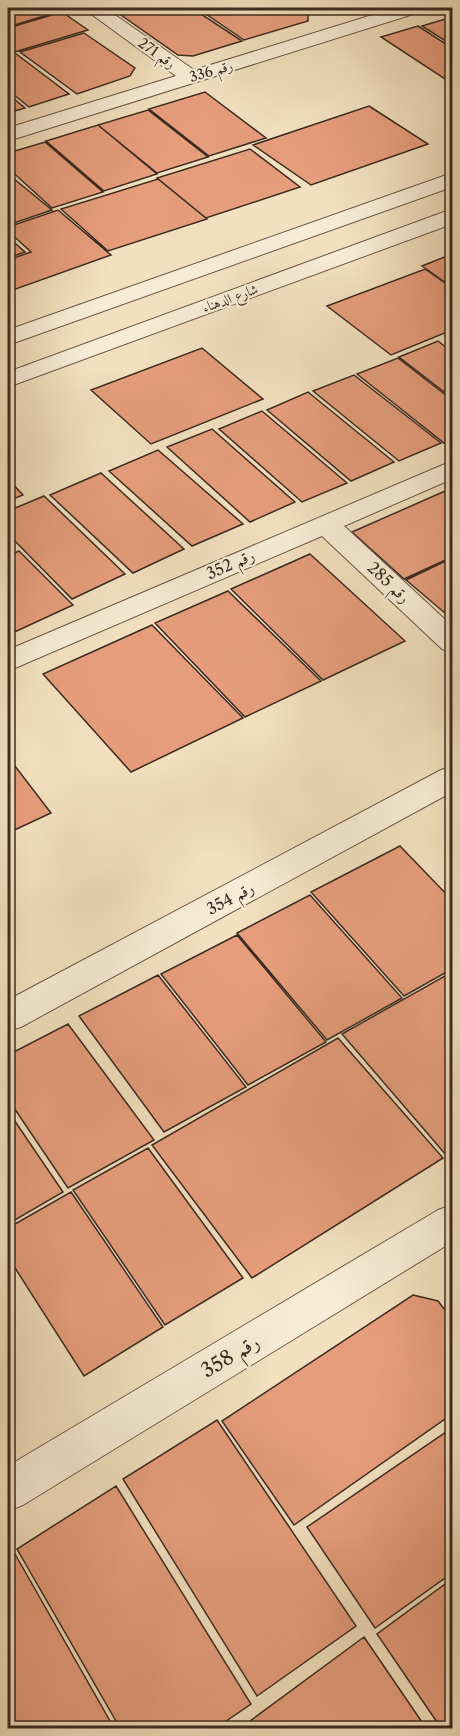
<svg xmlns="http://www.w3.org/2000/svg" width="460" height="1736" font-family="'Libre Caslon Text',Amiri,serif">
	<rect width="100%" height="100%" fill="#f2e0bf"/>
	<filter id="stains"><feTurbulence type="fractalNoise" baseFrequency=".00333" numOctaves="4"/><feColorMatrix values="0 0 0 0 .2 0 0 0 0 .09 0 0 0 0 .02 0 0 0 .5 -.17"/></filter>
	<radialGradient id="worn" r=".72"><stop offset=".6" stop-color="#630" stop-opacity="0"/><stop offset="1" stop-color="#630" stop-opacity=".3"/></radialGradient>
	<!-- building -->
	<path fill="#e69d7c" stroke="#3c2b23" stroke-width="1.5" d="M8,8H50L57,12L8,27Z
		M111,8H192L242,41L193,56L178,55Z
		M197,8H299L308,13V21L244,40Z
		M62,12L88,30L8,54V28Z
		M452,17V45L422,26Z
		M418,26L452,48V77L445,79L381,37Z
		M84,33L135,68L130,76L77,94L20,52Z
		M15,53L69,94L29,107L8,90V55Z
		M205,92L266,138L209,156L149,109Z
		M8,94L25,108L8,113Z
		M369,106L428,144L311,185L253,145Z
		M148,110L208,157L157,173L98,125Z
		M98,125L157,174L104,191L46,141Z
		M45,142L103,192L52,208L8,168V153Z
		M250,149L300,187L206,218L157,178Z
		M8,174L52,210L8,225Z
		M158,179L207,219L108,251L61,209Z
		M58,210L111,255L13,290L8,285V260L31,252L8,231V227Z
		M8,237L25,252L8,258Z
		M452,254V287L422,266Z
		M425,269L452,288V330L391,355L327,306Z
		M438,341L452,352V398L399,357Z
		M202,348L263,399L151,444L91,390Z
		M398,358L452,400V439L444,443L357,374Z
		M354,375L441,443L399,461L313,391Z
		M308,392L394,462L351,481L267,410Z
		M262,411L347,483L302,502L219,429Z
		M212,429L295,502L250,522L167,447Z
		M158,450L243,524L192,546L109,471Z
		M101,473L184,549L133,573L50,495Z
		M8,479L23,495L8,501Z
		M452,488V557L404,579L352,532Z
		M44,496L125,574L72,599L8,534V511Z
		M19,551L73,605L8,635V556Z
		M310,554L405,641L323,680L231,589Z
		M452,558V619L406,580Z
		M228,591L321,681L245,717L155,623Z
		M152,625L243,718L131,772L43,674Z
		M8,757L51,813L8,833Z
		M400,846L452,900V969L404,996L311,892Z
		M310,895L402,998L327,1040L237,933Z
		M237,935L326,1042L248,1085L161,974Z
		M452,972V1151L446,1155L342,1034Z
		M158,975L246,1087L164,1132L79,1016Z
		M68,1024L154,1140L68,1188L8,1099V1055Z
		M338,1038L443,1158L252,1278L152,1145Z
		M8,1111L63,1192L8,1224Z
		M148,1148L243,1278L165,1325L73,1190Z
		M71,1192L163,1327L84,1376L8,1257V1228Z
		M413,1295L438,1301L452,1319V1414L294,1525L222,1421Z
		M217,1420L356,1626L257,1696L123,1479Z
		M452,1428V1573L375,1628L307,1527Z
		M116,1486L251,1704L216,1728H120L17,1549Z
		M15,1554L114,1728H8V1559Z
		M452,1579V1728H441L377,1634Z
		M364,1637L426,1728H255L250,1721Z"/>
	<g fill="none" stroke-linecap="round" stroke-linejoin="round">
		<defs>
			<path id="minor" d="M83,8H105L194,70L395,8H423L420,12L8,141V128L176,76Z
				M452,461V479L344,526L452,626V652L442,649L322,536L8,671V650Z
				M452,766V792L21,1027L8,1031V1000L441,770Z
				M452,1205V1242L23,1505L8,1511V1466L438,1210Z"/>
			<path id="tertiary" d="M452,173V187L8,345V330Z
				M452,209V224L8,387V372Z"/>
		</defs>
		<!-- minor casing -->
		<use href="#minor" stroke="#6a584a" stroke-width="2"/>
		<!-- tertiary casing -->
		<use href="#tertiary" stroke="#6a584a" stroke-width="2"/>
		<!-- minor -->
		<use href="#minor" fill="#f7ebd5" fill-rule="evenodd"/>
		<!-- tertiary -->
		<use href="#tertiary" fill="#f7ebd5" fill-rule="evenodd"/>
	</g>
	<g text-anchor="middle" stroke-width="4.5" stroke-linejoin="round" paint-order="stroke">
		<!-- far-street labels -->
		<g font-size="14" fill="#3c2b23" stroke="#f7ebd5">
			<text transform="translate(157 53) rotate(35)" y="5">رقم 271</text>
			<text transform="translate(211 71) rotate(-17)" y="5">رقم 336</text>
			<text transform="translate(230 298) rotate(-20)" y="5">شارع الدهناء</text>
		</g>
		<!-- street labels -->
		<g font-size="16" fill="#3c2b23" stroke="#f7ebd5">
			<text transform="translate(230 564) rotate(-24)" y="6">رقم 352</text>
			<text transform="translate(389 582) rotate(43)" y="6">رقم 285</text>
			<text transform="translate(230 898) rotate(-28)" y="6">رقم 354</text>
		</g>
		<!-- near-street labels -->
		<g font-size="20" fill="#3c2b23" stroke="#f7ebd5">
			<text transform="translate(230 1356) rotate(-31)" y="7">رقم 358</text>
		</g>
	</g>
	<!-- margin -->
	<rect width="460" height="1736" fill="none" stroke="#f2e0bf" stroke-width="30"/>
	<rect x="9" y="9" width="442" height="1718" fill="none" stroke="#3c2b23" stroke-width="3"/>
	<rect x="15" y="15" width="430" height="1706" fill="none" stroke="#3c2b23" stroke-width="1.5"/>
	<rect width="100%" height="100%" filter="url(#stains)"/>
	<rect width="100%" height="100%" fill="url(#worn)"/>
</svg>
